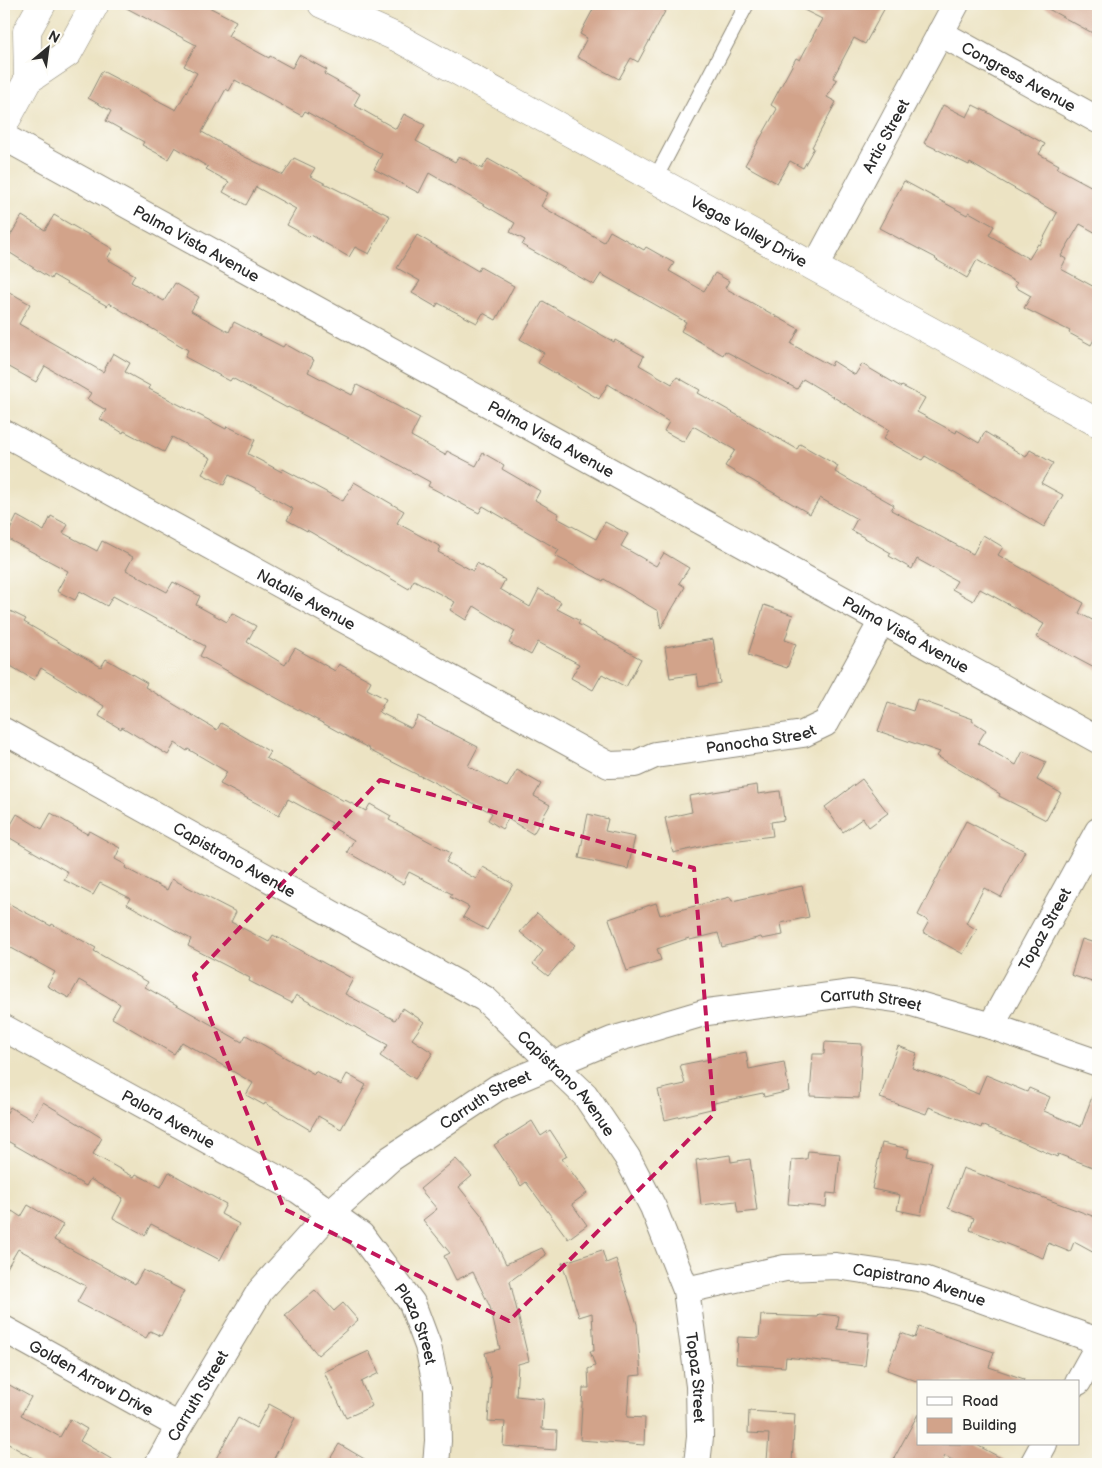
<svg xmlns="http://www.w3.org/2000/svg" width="1102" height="1468" font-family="'Balsamiq Sans',sans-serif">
	<rect width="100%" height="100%" fill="#fdfcf7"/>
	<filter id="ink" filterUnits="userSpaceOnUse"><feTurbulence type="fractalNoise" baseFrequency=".02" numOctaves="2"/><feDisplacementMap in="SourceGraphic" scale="10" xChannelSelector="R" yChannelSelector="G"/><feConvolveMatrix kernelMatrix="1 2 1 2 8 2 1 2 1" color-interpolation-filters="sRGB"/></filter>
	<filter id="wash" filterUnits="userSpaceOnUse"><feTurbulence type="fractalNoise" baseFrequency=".0096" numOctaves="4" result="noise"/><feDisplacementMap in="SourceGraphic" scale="20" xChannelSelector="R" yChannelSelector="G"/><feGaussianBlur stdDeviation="1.12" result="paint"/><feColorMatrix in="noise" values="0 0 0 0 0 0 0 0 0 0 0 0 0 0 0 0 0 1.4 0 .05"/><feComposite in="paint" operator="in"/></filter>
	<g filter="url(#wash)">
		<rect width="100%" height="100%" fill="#ece3c3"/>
		<g id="blocks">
			<!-- building -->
			<path fill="#d2a38a" d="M119,4H203L236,21L228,36L269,58L270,56L292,68L299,55L327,70L324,74L360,94L354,105L396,129L404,114L425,125L416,141L455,162L459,156L482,169L488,159L548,193L541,206L604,242L610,231L644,250L646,247L674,263L669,271L704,291L715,273L729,281L725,288L799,329L791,344L831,366L833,361L855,375L862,364L901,387L902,386L925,398L917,412L956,433L957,430L979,443L985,432L1026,457L1030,450L1053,463L1041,483L1063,495L1044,527L925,456L922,460L883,439L889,430L803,379L797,389L725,351L723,355L681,331L686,322L601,274L594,285L522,245L525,240L510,232L515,223L429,173L419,193L374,169L382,154L305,111L302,116L235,80L229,91L226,89L202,132L245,157L283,175L294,158L315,168L310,176L390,216L369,254L355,247L349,257L311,235L309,237L287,225L296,209L256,187L246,205L223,192L229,182L206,169L208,167L175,147L168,159L142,145L144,142L106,121L111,111L88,98L102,71L176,110L197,73L184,66L196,45Z
				M596,4H669L638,62L631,58L619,79L577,57L587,38L580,34Z
				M792,4H887L865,44L854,38L833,78L837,80L827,97L836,102L812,147L814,148L803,168L790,161L777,183L745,165L777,109L771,105L796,58L800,60L822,19Z
				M1039,4H1098V36Z
				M943,105L967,117L973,105L987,112L1045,144L1039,154L1059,165L1057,168L1098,190V234L1080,224L1061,256L1066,259L1061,269L1098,289V332L1091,345L1069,333L1070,331L1024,308L1031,296L1015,287L1017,283L977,260L967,278L935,259L936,258L879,228L904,181L967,215L969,212L994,226L989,235L1029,259L1038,244L1040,245L1057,213L970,163L969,165L924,143Z
				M54,215L113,249L107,259L135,275L131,282L164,301L175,283L199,297L191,311L229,332L234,322L283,347L285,344L314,360L308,372L352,395L357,385L420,418L411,436L445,455L447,451L476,466L483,453L504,465L502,469L540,491L535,500L559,514L557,518L596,539L605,522L628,534L621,546L656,566L664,553L689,568L679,583L685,587L661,628L658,611L604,579L603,581L555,556L559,550L483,506L479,513L428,486L430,482L357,442L288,407L287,408L232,378L230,381L185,357L188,350L109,303L107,306L53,275L51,279L4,249V246L22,216L45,230Z
				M417,235L478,271L480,267L514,286L496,320L483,313L477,323L438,303L436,307L412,293L420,281L397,268Z
				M4,289L30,304L19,324L103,372L113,353L130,363L125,372L150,386L149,389L226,429L227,426L255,440L248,454L282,472L283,469L343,501L354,482L404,511L397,523L441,547L438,552L473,571L477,563L505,580L500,589L530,607L539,589L561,602L557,609L580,621L578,624L641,659L626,687L602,674L593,690L571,678L579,664L538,642L531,655L509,643L515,631L474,606L466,620L450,610L455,602L414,580L409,589L307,530V531L287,520L293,509L248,484L229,475L224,485L202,474L211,458L172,437L164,452L124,431L123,433L100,419L106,410L87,399L91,393L45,366L36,382L4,364Z
				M543,301L614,342L615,340L644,356L639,365L672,384L677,377L700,390L698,393L797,449L800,444L838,466L835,472L894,505L891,510L973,554L983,535L1003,547L998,555L1084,603L1079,613L1098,623V670L1036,637L1044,624L1004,602L980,589L973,601L952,589L957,581L917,559L912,569L889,556L891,553L851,530L857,519L820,498L810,514L748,478L747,479L725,466L735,450L693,426L684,442L664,431L669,422L608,384L599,399L538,363L544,353L520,339Z
				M17,516L44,531L51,516L68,525L63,533L97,551L102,541L133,557L126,570L167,592L173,582L200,596L196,605L227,622L232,613L256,626L247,642L285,665L295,648L335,671L339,664L371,681L367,689L386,699L379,712L411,728L418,716L478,747L468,766L507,787L517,770L541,784L534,796L550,805L533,834L508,819L502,829L488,820L492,813L422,776V777L369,750L370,749L200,656L205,646L113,596L107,606L80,591L75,600L57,591L68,571L6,538Z
				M764,605L793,615L785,640L796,644L787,668L748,655Z
				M4,608L26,619L24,622L101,667L106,659L147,683L145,687L217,730L221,723L270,752L266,758L344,801L345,800L366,811L370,804L391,816L389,820L451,853L446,862L476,879L483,867L513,884L487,930L463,917L469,907L450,897L452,894L409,872L403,884L347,852L354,840L330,826L332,823L288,799L279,815L220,784L227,772L188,749L187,751L175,743L168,755L122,727L121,729L99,716L104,706L41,668L34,680L4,662Z
				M713,639L720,683L699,687L697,674L670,678L665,647Z
				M917,699L973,719L972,721L986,730L978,743L1016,765L1023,751L1046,762L1037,780L1061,793L1046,820L999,796L1000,794L937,756L940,752L878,731L888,703L913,711Z
				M862,779L888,813L869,827L863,818L843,832L825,807Z
				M757,785L758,794L780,791L784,820L771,822L773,836L722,842L673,853L665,818L692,812L689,796Z
				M51,813L87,834L89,831L120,848L115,859L126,865L125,868L167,890L172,879L236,912L231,922L269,942L273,935L353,979L345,994L395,1020L403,1008L424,1022L412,1039L433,1053L415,1079L380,1056L388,1045L296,995L292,1003L249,981L250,978L188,946L191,939L127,904L130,898L100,883L93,895L64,880L68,872L5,835L17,814L42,829Z
				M588,814L608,819L605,831L635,837L628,869L579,858Z
				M966,821L1025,851L1001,897L984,888L966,923L977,930L963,954L923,932L929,921L918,915Z
				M802,886L809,917L781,923L783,935L762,939L761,937L722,947L718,933L690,940L689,938L657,949L661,960L627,971L609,919L656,903L660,915L730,897L732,901Z
				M4,901L51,926L52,924L96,948L94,951L148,982L145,987L242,1042L246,1035L314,1074L315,1071L341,1085L347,1074L366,1085L341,1129L318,1116L310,1130L265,1103L264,1105L246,1095L253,1083L182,1042L174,1054L133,1030L112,1018L120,1004L79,980L69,998L47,986L55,972L4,944Z
				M537,913L575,945L548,976L533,964L543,951L520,932Z
				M1082,939L1098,944V984L1071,975Z
				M825,1042L862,1044L859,1098L810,1096L813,1054H824Z
				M898,1046L917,1053L912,1068L939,1077L978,1094L986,1075L1027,1092L1029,1088L1050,1097L1044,1111L1081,1127L1096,1086H1098V1169L1058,1154L1057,1157L982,1125L981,1128L929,1107L926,1114L880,1098Z
				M746,1052L749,1069L784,1062L789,1091L764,1097L763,1093L714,1103L715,1108L665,1120L658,1090L685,1084L680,1065Z
				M43,1102L102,1138L93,1154L134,1177L136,1174L161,1187L169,1172L226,1204L221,1214L239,1224L220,1260L151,1224L145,1235L113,1218L123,1198L90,1179L86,1186L4,1139V1118L10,1107L32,1120Z
				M532,1121L541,1136L550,1130L567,1156L562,1159L587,1193L572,1204L587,1225L568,1239L526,1182L521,1186L494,1145Z
				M882,1143L909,1149L907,1157L932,1162L921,1215L897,1210L900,1195L872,1189Z
				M808,1151L840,1154L836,1194L827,1193L826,1207L788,1204L792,1160L807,1159Z
				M730,1155L731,1162L750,1159L757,1211L738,1213L736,1201L701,1205L696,1160Z
				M456,1159L472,1176L459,1187L483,1217L506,1264L542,1248L546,1255L510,1281L529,1361L518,1364L516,1396L544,1399L542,1429L557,1430L556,1450L503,1446L505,1422L488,1421L491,1380L485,1353L500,1349L490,1307L473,1272L456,1280L444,1256L450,1253L423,1220L437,1209L420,1189Z
				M963,1168L1098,1218V1255L1074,1242L1070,1252L1048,1243L1043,1258L970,1230L974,1218L948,1208Z
				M28,1205L63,1225L54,1240L135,1284L143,1270L184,1291L161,1336L150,1331L146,1338L77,1302L86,1286L18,1249L4,1273V1225L12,1211L21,1217Z
				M602,1250L606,1263L616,1259L637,1324L641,1375L630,1376L627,1417L645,1418L644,1445L580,1440L583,1388H589L588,1369L595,1366L590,1351H594L592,1313L579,1317L562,1263Z
				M315,1290L334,1311L343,1303L358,1320L318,1355L285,1315Z
				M819,1314L839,1316L837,1329L869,1333L865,1366L786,1357L785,1367L736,1364L738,1337L759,1338L761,1315L818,1317Z
				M919,1327L994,1352L989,1367L1024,1379L1023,1382H919L887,1370L901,1333L915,1338Z
				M369,1351L379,1373L361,1382L372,1406L346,1418L324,1372Z
				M4,1382L31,1397L21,1415L60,1437L70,1419L87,1429L80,1441L120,1464H43L5,1442L4,1445Z
				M269,1404L295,1418L271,1464H213L238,1418L256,1428Z
				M749,1411L795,1414L792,1463L767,1461L769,1434L748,1433Z
				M918,1414V1444H975L1012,1464H960L945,1456L941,1464H891Z
				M339,1444L373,1464H327Z"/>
		</g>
	</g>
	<g filter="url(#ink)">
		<use href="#blocks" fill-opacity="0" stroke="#8c8777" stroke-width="1"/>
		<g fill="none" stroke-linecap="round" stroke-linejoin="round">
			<defs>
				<path id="lane" d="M655,179L747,4"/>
				<g id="street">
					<path id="s1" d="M940,33L1098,120"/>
					<path id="s2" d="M4,137L1098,740"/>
					<path id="s3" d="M815,267L956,4"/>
					<path id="s4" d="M4,433L609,765L635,764L655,755L803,734L826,723L882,621"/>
					<path id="s5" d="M4,731L485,999L585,1095L627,1157L653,1207L686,1290L699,1386L700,1437L697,1464"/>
					<path id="s6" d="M991,1026L1098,831"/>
					<path id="s7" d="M4,1028L298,1190L361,1235L412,1303L428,1346L437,1390L438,1441L436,1464"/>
					<path id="s8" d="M686,1290L785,1268L836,1266L924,1279L1098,1341"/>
					<path id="s9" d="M4,1329L179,1426"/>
					<path d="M1078,1382L1098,1346"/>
					<path id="s10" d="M158,1464L179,1426L260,1291L330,1213L390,1159L497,1088L612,1040L707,1012L852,993L902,1000L991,1026L1098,1063"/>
					<path d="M1033,1464L1044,1444"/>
				</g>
				<g id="secondary">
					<path id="s11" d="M322,4L398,38L1098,423"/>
				</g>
				<path id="primary" d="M28,80L27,31L42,4
					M4,124L28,80L68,53L95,4"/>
			</defs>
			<!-- lane casing -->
			<use href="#lane" stroke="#8c8777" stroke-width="16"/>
			<!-- street casing -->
			<use href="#street" stroke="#8c8777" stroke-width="28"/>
			<!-- secondary casing -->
			<use href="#secondary" stroke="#8c8777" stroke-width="29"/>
			<!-- primary casing -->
			<use href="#primary" stroke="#8c8777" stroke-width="29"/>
			<!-- lane -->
			<use href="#lane" stroke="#fff" stroke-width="14"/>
			<!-- street -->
			<use href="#street" stroke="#fff" stroke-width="26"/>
			<!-- secondary -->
			<use href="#secondary" stroke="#fff" stroke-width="28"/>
			<!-- primary -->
			<use href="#primary" stroke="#fff" stroke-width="28"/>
		</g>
	</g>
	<!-- marked area -->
	<path fill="none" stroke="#c2185b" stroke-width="4" stroke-dasharray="10 6" stroke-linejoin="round" d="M380,780L694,868L714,1114L509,1321L284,1209L194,976Z"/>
	<g text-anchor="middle" stroke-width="4" stroke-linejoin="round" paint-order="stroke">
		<!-- street labels -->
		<g font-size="16" fill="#2b2b2b" stroke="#fdfcf7">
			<text dy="6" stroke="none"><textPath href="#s1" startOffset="90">Congress Avenue</textPath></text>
			<text dy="6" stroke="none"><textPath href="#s3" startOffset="149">Artic Street</textPath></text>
			<text dy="6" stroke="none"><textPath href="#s11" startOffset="484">Vegas Valley Drive</textPath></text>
			<text dy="6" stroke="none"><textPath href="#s2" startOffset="220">Palma Vista Avenue</textPath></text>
			<text dy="6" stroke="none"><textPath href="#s2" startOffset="625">Palma Vista Avenue</textPath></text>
			<text dy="6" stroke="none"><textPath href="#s4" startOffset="345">Natalie Avenue</textPath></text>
			<text dy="6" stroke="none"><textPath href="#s2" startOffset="1030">Palma Vista Avenue</textPath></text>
			<text dy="6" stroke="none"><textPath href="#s4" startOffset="845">Panocha Street</textPath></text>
			<text dy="6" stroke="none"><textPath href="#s5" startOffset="264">Capistrano Avenue</textPath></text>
			<text dy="6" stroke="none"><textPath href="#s6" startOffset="111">Topaz Street</textPath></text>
			<text dy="6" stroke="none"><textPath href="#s10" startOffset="904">Carruth Street</textPath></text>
			<text dy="6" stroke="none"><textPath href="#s5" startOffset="668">Capistrano Avenue</textPath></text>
			<text dy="6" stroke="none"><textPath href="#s10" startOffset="499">Carruth Street</textPath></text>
			<text dy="6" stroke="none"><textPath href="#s7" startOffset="188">Palora Avenue</textPath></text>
			<text dy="6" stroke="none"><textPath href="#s8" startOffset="238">Capistrano Avenue</textPath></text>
			<text dy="6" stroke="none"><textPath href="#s7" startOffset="519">Plaza Street</textPath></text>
			<text dy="6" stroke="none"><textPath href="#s9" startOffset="100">Golden Arrow Drive</textPath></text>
			<text dy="6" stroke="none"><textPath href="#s5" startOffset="998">Topaz Street</textPath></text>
			<text dy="6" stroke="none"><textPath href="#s10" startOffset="79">Carruth Street</textPath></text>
		</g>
	</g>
	<!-- margin -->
	<rect width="1102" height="1468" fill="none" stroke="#fdfcf7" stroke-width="20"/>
	<!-- legend -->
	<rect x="917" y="1380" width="162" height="65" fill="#fdfcf7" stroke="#a9a8a5"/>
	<rect x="927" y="1397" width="25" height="8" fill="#ffffff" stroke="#a9a8a5"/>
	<text x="962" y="1406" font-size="15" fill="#2b2b2b">Road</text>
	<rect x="927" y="1418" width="25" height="15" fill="#d2a38a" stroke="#a9a8a5"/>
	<text x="962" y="1430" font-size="15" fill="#2b2b2b">Building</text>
	<!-- north arrow -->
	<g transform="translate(48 48) rotate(29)" stroke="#fdfcf7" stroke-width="4" paint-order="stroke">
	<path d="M0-4L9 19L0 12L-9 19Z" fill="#2b2b2b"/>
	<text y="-8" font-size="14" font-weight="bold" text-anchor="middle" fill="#2b2b2b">N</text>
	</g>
</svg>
